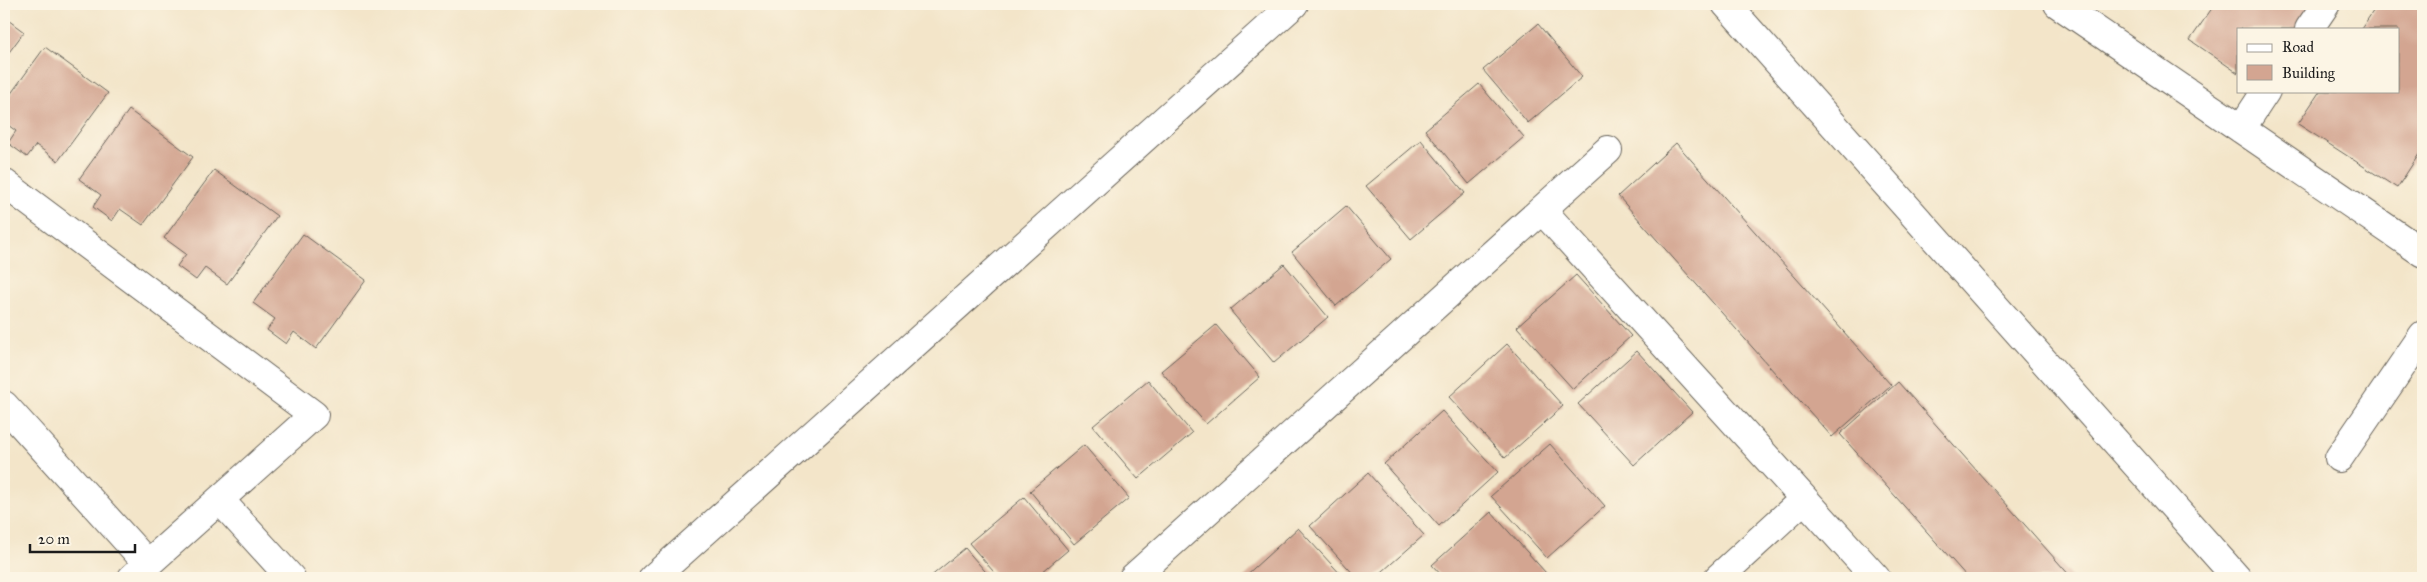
<svg xmlns="http://www.w3.org/2000/svg" width="2427" height="582" font-family="'IM FELL Great Primer',serif">
	<rect width="100%" height="100%" fill="#fcf5e5"/>
	<filter id="ink" filterUnits="userSpaceOnUse"><feTurbulence type="fractalNoise" baseFrequency=".02" numOctaves="2"/><feDisplacementMap in="SourceGraphic" scale="10" xChannelSelector="R" yChannelSelector="G"/><feConvolveMatrix kernelMatrix="1 2 1 2 8 2 1 2 1" color-interpolation-filters="sRGB"/></filter>
	<filter id="wash" filterUnits="userSpaceOnUse"><feTurbulence type="fractalNoise" baseFrequency=".0096" numOctaves="4" result="noise"/><feDisplacementMap in="SourceGraphic" scale="20" xChannelSelector="R" yChannelSelector="G"/><feGaussianBlur stdDeviation="1.12" result="paint"/><feColorMatrix in="noise" values="0 0 0 0 0 0 0 0 0 0 0 0 0 0 0 0 0 1.4 0 .05"/><feComposite in="paint" operator="in"/></filter>
	<g filter="url(#wash)">
		<rect width="100%" height="100%" fill="#f3e5c9"/>
		<g id="blocks">
			<!-- building -->
			<path fill="#d3a591" d="M2215,4H2314L2297,29H2238V73L2190,40Z
				M2378,4H2423V148L2397,188L2298,124L2320,91H2398V29H2361Z
				M4,17L24,32L4,59Z
				M1538,24L1582,77L1528,123L1483,70Z
				M45,47L108,93L58,161L36,145L27,157L8,143L16,131L4,122V103Z
				M1479,84L1524,137L1469,184L1425,130Z
				M129,110L193,157L143,225L120,209L112,221L93,207L101,195L79,179Z
				M1421,140L1465,193L1411,239L1366,186Z
				M1676,143L1891,385L1832,437L1618,196Z
				M214,170L277,216L227,284L205,268L196,280L177,266L186,254L164,238Z
				M1346,206L1391,259L1336,306L1292,252Z
				M303,234L366,280L316,349L294,332L286,344L267,330L275,319L253,303Z
				M1284,264L1328,317L1274,363L1230,310Z
				M1576,275L1631,336L1573,389L1517,327Z
				M1216,325L1260,377L1206,424L1161,371Z
				M1507,344L1563,406L1505,458L1449,397Z
				M1637,351L1692,412L1634,465L1578,404Z
				M1148,380L1192,433L1138,479L1093,426Z
				M1898,382L2072,578H1968L1840,434Z
				M1442,411L1498,472L1439,526L1384,464Z
				M1550,444L1605,506L1547,558L1491,496Z
				M1084,445L1129,498L1074,544L1030,491Z
				M1368,473L1424,535L1375,578H1357L1310,526Z
				M1024,497L1068,550L1035,578H999L969,543Z
				M1491,512L1546,573L1541,578H1444L1432,565Z
				M1298,528L1344,578H1243Z
				M965,548L991,578H929Z"/>
		</g>
	</g>
	<g filter="url(#ink)">
		<use href="#blocks" fill-opacity="0" stroke="#676259" stroke-width="1"/>
		<g fill="none" stroke-linecap="round" stroke-linejoin="round">
			<defs>
				<path id="minor" d="M1726,4L2237,578
					M2058,4L2423,253
					M2309,29L2326,4
					M2241,129L2266,91
					M4,183L314,415L132,578
					M1542,210L1876,578
					M4,405L148,564
					M2339,458L2423,335
					M220,500L291,578
					M653,578L1294,4
					M1133,578L1608,150
					M1718,578L1804,499"/>
			</defs>
			<!-- minor casing -->
			<use href="#minor" stroke="#676259" stroke-width="30"/>
			<!-- minor -->
			<use href="#minor" stroke="#fff" stroke-width="28"/>
		</g>
	</g>
	<!-- margin -->
	<rect width="2427" height="582" fill="none" stroke="#fcf5e5" stroke-width="20"/>
	<!-- legend -->
	<rect x="2237" y="28" width="162" height="65" fill="#fcf5e5" stroke="#a29e95"/>
	<rect x="2247" y="44" width="25" height="8" fill="#ffffff" stroke="#a29e95"/>
	<text x="2282" y="52" font-size="15" fill="#1c1c1c">Road</text>
	<rect x="2247" y="65" width="25" height="15" fill="#d3a591" stroke="#a29e95"/>
	<text x="2282" y="78" font-size="15" fill="#1c1c1c">Building</text>
	<!-- scale -->
	<path d="M30 544v8h105v-8" fill="none" stroke="#1c1c1c" stroke-width="2.5"/>
	<text x="38" y="544" font-size="15" fill="#1c1c1c" stroke="#fcf5e5" stroke-width="4" paint-order="stroke">20 m</text>
</svg>
